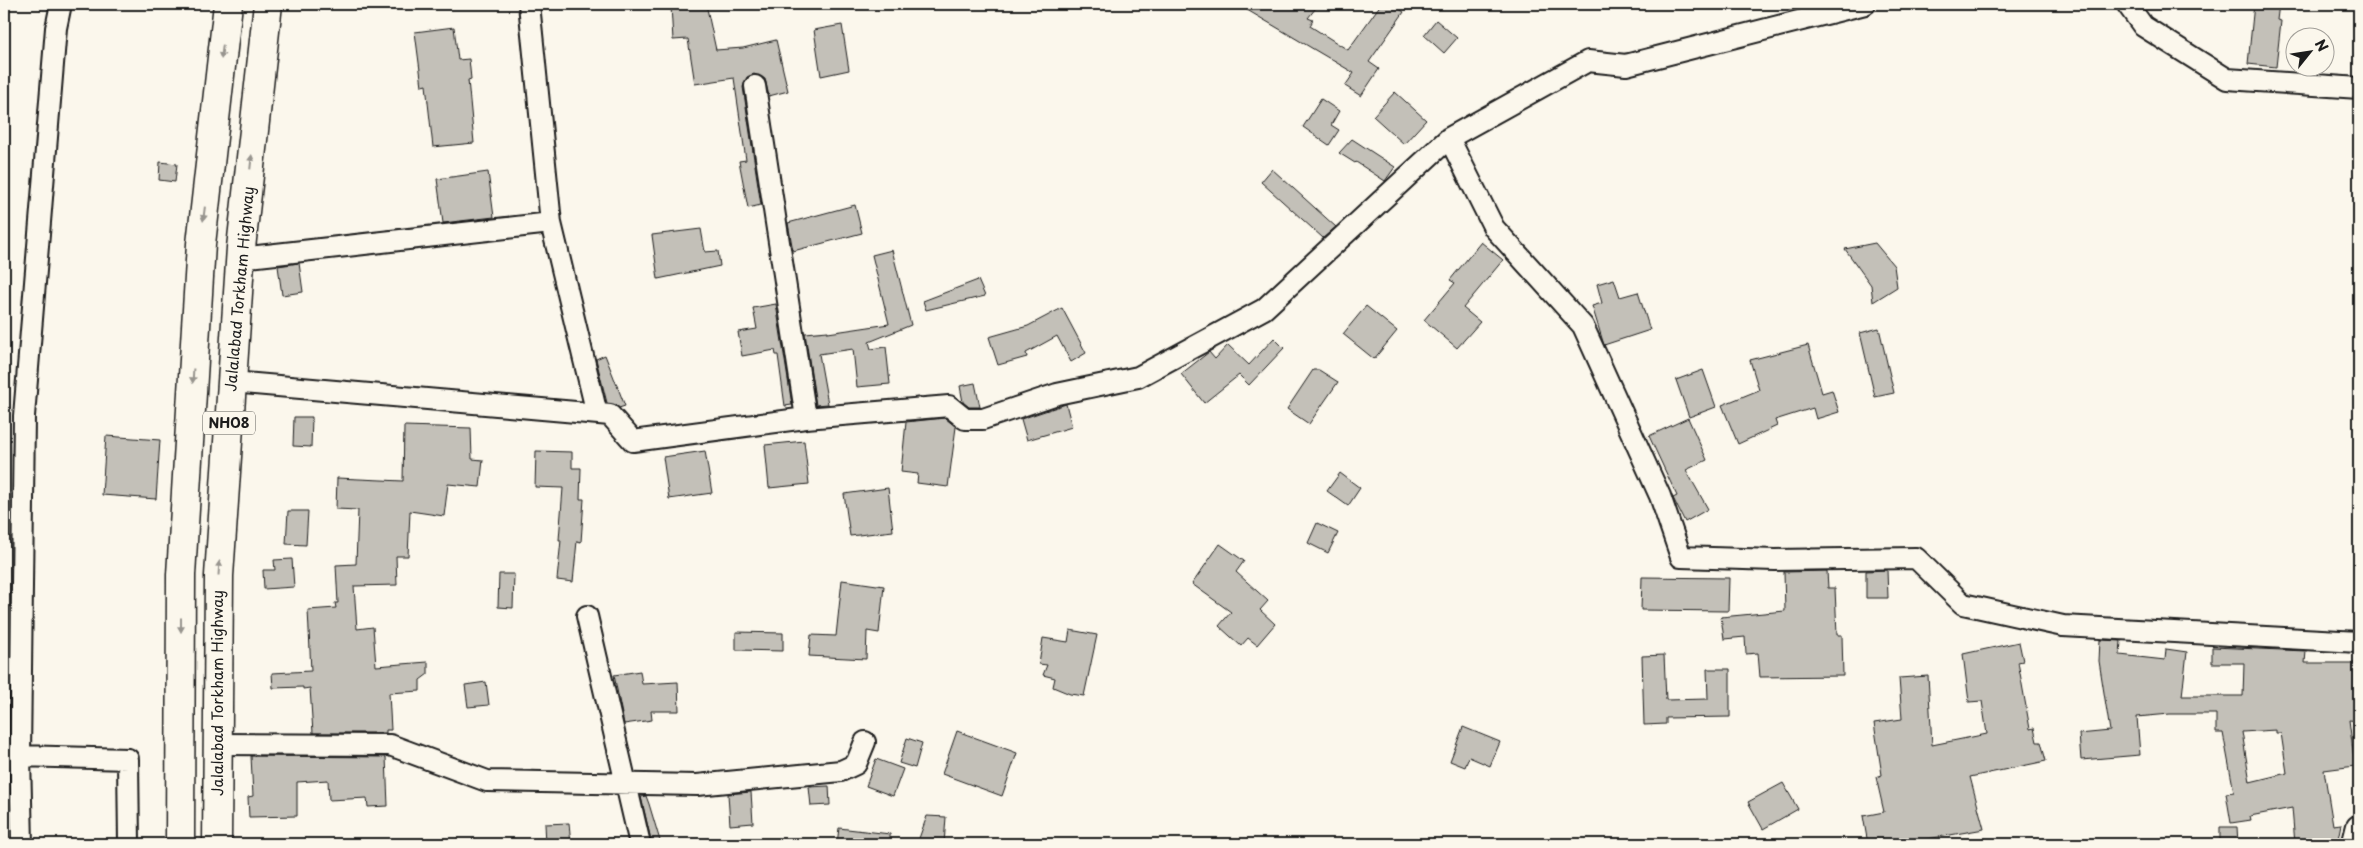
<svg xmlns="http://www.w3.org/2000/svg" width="2363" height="848" font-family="'Playpen Sans',sans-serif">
	<rect width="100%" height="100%" fill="#fbf7ec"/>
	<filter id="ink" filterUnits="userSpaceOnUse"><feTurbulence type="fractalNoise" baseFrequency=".02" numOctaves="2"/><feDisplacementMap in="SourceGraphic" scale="10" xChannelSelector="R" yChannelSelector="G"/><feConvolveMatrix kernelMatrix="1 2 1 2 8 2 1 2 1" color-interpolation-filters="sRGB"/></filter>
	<g filter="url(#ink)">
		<!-- building -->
		<path fill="#c3c0b8" stroke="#1c1c1c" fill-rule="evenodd" d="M706,4L716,50L743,48L776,40L788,91L769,96L765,79L754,74L747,77L743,87L761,205L748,208L739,161L746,160L734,78L695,84L688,39L673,40L671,6H686V8Z
			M1237,4H1319L1308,18L1313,20L1310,26L1348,50L1381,4H1392L1404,12L1369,62L1379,69L1361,96L1345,86L1354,73Z
			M2254,4H2279L2277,20L2281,21L2276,67L2248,64Z
			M1436,20L1457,38L1444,53L1424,35Z
			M842,25L849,70L821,76L814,30Z
			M454,27L458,60L469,59L471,79L468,80L474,143L433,147L426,85L422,86L415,32Z
			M1395,92L1426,120L1404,144L1373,116Z
			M1321,99L1339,111L1331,125L1339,130L1329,145L1303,127Z
			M1352,139L1395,167L1385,181L1356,162L1355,163L1339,153Z
			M160,162L177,164L175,182L159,180Z
			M1272,169L1336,227L1323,238L1261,182Z
			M488,172L494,217L443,223L437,179Z
			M855,205L862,233L793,251L788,223Z
			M701,229L705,252L718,251L720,266L658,279L652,235Z
			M1481,242L1503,260L1463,308L1480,322L1457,348L1424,320L1455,283L1450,280Z
			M1875,243L1894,266L1897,287L1873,302L1871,285L1845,249Z
			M892,250L911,325L869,342L871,349L886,347L890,384L857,387L853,349L819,354L828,404L816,405L805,333L828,331V333L889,324L872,255Z
			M299,263L303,292L282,295L278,266Z
			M1614,279L1620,297L1638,292L1650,330L1604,345L1592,306L1602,303L1597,284Z
			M978,280L985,296L926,310L923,301Z
			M776,304L792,405L785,406L778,355H776L775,350L742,356L738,332L757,329L753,308Z
			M1366,306L1397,331L1374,359L1343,334Z
			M1062,308L1086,353L1071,362L1057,336L1026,353L1027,357L998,365L989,337L1028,326Z
			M1879,328L1894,393L1875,397L1860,333Z
			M1274,338L1284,348L1249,385L1239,375L1204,403L1181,374L1209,352L1215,359L1228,345L1249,365Z
			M1808,345L1822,393L1832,390L1839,412L1816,419L1813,408L1775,420L1777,426L1738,444L1722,405L1759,390L1750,360Z
			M605,355L625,406L619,408L607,403L596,359Z
			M1313,370H1319L1338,382L1309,424L1287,409Z
			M1703,370L1716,407L1689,417L1676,380Z
			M975,383L980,407H969L963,402L960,386Z
			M1066,404L1072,427L1027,440L1021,419Z
			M294,417H312L311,447L293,446Z
			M945,418L956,427L948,487L917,483L918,474L901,472L906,422Z
			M1688,418L1707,460L1686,470L1708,509L1685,522L1673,498L1677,496L1649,436Z
			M404,426L471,428L472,459L483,460L480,487L448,484L444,516L410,511L408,556H396L397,585L354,586L357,629L373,627L376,666L428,662V674L420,680V691L389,693L391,730H386V733H313L310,688L303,689V687L273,688L272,673L311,671L308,610L336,608L335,603H338L336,565L356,564L358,510L336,509L337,478L403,481Z
			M106,436L160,440L156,499L102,495Z
			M804,441L809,484L769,488L765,445Z
			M536,451L572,452V468H581L580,499H584L581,542L577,541L573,582L557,580L561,540H559L563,488L535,487Z
			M705,451L712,493L669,499L663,457Z
			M1340,473L1360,488L1348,506L1327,491Z
			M888,488L893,531L850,536L844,494Z
			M288,511H308L306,545L286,544Z
			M1317,523L1338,533L1328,553L1308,543Z
			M1220,544L1244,561L1236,572L1268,601L1260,610L1275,624L1257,645L1248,638L1241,646L1219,626L1231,612L1192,584Z
			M292,559L294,587L264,589L263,570H275L274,560Z
			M1887,570L1888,598H1866V571Z
			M1827,571L1828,588H1835L1837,635H1842L1843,676L1760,677L1758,653L1746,654L1745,637L1724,639L1721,617L1785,611L1784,572Z
			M499,574H514L513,608L498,607Z
			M1642,577L1729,578L1728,611L1641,610Z
			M842,580L884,586L879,633L867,631L866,659L809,656L811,635L836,636Z
			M1070,630L1097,635L1084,696L1070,694L1053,687L1055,678L1043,675L1047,665L1039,664L1043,638L1068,642Z
			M736,632L783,633V651L736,650Z
			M2100,640L2121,641L2120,655L2165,660L2166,649L2187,652L2182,696H2243L2244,663H2212V647L2306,651L2305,663H2359V721L2349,720L2355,766L2324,770L2333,825L2341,824L2337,844H2295L2292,808L2250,816L2251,820L2231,823L2226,793L2234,792L2223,733H2216V714H2170L2137,717L2140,755L2081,760L2079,734L2110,731L2099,661ZM2276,730V733H2281L2287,773L2250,782L2242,732Z
			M2019,642L2023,661L2018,662L2030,729L2034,728L2037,742H2041L2046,761L1970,777L1984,829L1899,844H1892L1891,840L1868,844L1863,816L1884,812L1876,777L1882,775L1874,723L1902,719L1899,678L1928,676L1932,745L1987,734L1982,701L1969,702L1963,654Z
			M1664,655L1666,700L1708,699L1707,669H1730V717L1666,718V724L1644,725L1642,656Z
			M640,671L642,684L678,682L679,711H651L652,720L624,724L614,675Z
			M486,682L489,705L468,707L465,685Z
			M1463,727L1500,742L1490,766L1469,757L1465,767L1450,761Z
			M957,731L1017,753L1002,796L942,774Z
			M907,738L922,743L915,768L899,763Z
			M251,756L386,757L388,806L368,807L367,798L329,800L328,780L297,782V816L249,817L248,797L253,796Z
			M876,759L903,769L893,796L866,786Z
			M1783,783L1798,809L1763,829L1748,802Z
			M829,786L830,805L811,806L809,787Z
			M751,792L753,823L730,825L728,794Z
			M646,796L649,804L661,844H652L641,797Z
			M927,816L946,817L944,844H917Z
			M569,823L571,844H546L545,824Z
			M2220,827H2237L2238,844H2220Z
			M839,828L890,834V844H837Z"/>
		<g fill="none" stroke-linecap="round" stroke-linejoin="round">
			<defs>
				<path id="minor" d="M61,4L56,28L24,416L20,756L128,759L129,844
					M529,4L551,223L597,414
					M2127,4L2143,26L2227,79L2359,88
					M755,86L806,418
					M1449,138L1588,61L1626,65L1865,4
					M240,258L551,223
					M232,382L610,415L633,441L806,418L949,406L965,419H983L1057,394L1138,377L1264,309L1449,138L1494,228L1583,326L1660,496L1681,557L1775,560L1916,558L1963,604L2063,626L2359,642
					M587,616L640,844
					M218,744L390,745L487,781L697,785L841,771L856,764L865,742
					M20,756L22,844"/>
				<path id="tertiary" d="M2355,844L2359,828"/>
				<path id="trunk" d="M180,844L181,575L201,244L228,4
					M217,844L219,576L241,248L268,4"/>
			</defs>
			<!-- minor casing -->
			<use href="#minor" stroke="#1c1c1c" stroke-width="24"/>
			<!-- tertiary casing -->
			<use href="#tertiary" stroke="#1c1c1c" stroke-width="29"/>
			<!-- trunk casing -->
			<use href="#trunk" stroke="#1c1c1c" stroke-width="31"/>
			<!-- minor -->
			<use href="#minor" stroke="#fbf7ec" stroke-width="20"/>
			<!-- tertiary -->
			<use href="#tertiary" stroke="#fbf7ec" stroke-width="25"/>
			<!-- trunk -->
			<use href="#trunk" stroke="#fbf7ec" stroke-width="28"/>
		</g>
		<!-- one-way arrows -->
		<defs><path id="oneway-solid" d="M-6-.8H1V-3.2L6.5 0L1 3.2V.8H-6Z" transform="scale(1.25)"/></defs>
		<g fill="#97948e">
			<use href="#oneway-solid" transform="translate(222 52) rotate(97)"/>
			<use href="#oneway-solid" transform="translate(251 162) rotate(-84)"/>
			<use href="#oneway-solid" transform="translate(204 214) rotate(97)"/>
			<use href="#oneway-solid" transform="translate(193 376) rotate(93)"/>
			<use href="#oneway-solid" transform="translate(219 568) rotate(-86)"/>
			<use href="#oneway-solid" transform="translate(181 625) rotate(90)"/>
		</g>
	</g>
	<g text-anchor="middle" stroke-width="4.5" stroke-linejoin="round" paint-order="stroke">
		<!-- shield labels -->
		<rect fill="#fbf7ec" stroke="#5f5e5a" stroke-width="1" x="203" y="411.5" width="52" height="23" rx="4"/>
		<g font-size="14" font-weight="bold" fill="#1c1c1c">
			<text x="229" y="428">NH08</text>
		</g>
		<!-- street labels -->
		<g font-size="15" fill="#1c1c1c" stroke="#fbf7ec">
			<text transform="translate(240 289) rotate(-85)" y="5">Jalalabad Torkham Highway</text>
			<text transform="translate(218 693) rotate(-90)" y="5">Jalalabad Torkham Highway</text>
		</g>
	</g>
	<!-- margin -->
	<rect width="2363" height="848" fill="none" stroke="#fbf7ec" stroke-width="20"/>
	<rect x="10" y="10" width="2343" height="828" fill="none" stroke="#1c1c1c" stroke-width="2" filter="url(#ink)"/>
	<!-- north arrow -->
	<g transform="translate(2310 52) rotate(60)"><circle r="24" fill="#fbf7ec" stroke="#a29f99"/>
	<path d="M0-4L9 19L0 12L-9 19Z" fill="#1c1c1c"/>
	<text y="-8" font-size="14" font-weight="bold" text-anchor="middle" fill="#1c1c1c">N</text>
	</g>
</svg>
